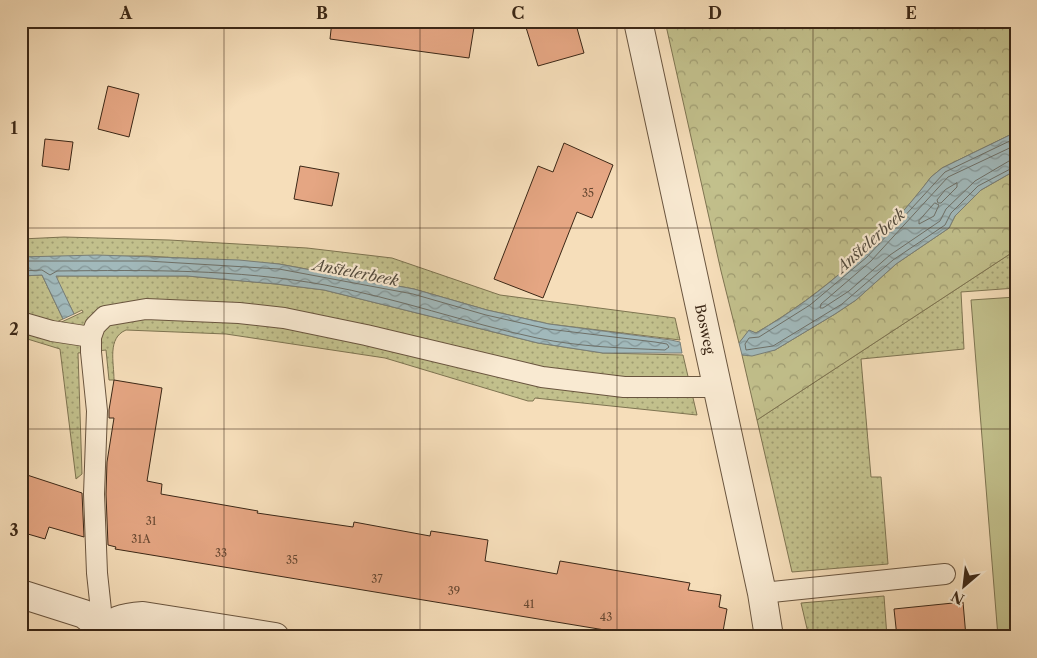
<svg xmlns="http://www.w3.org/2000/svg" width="1037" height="658" font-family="'Libre Caslon Text',serif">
	<defs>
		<pattern id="grass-dots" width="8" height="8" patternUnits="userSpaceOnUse" patternTransform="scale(1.25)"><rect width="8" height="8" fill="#c2c08c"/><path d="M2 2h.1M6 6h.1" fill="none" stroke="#9f9c71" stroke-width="1.8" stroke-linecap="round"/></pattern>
		<pattern id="forest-crowns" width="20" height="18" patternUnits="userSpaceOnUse" patternTransform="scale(1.25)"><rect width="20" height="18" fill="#c2c08c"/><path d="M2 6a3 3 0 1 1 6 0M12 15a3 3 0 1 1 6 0" fill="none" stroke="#9f9c71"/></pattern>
		<pattern id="water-waves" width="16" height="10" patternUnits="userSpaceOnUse" patternTransform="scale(1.25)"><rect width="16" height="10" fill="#a1b9bb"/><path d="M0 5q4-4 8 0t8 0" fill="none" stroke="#849697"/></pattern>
	</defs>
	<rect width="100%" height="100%" fill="#f6deba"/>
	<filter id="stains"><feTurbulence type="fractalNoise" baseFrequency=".004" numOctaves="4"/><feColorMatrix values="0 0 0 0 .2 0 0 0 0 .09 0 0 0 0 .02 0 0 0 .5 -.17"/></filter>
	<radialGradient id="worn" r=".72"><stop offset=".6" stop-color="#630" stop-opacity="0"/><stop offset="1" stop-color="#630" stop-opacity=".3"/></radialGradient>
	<!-- grass -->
	<path fill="url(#grass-dots)" stroke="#7e7451" d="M64,237L169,240L307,248L392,258L500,295L675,318L680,340L549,324L487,310L414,289L279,264L147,256L21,257V239Z
		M1016,250V288L961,292L964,349L861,359L871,477H881L888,564L792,572L757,420Z
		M42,275L63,319L52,324L53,326L83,312L82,310L74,314L55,276H187L276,284L324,290L538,343L603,353L683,355L697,415L535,398L533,401H528L385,358L226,334L126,330C107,338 114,362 114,380H109L106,350L78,353L82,474L76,479L60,349L21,337V276Z
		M884,596L887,637H809L801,603Z"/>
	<!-- forest -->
	<path fill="url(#forest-crowns)" stroke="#7e7451" d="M665,21H1016V132L942,168L931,177C884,240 824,293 756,333L749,331L739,343L721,271Z
		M1016,170V250L757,420L742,355L775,350L835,314L856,300L896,264L949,228L955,216L981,190Z"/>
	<!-- pitch -->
	<path fill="#c2c08c" stroke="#7e7451" d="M1016,297V637H998L971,300Z"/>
	<!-- water -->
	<path fill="url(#water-waves)" stroke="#787f79" d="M1016,132V170L981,190L955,216L949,228L896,264L856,300L835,314L775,350L752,356L742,355L739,343L749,330L756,333C824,294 884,239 931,177L942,168Z
		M97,255L239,260L279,264L414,289L487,310L549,324L671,340L680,342L682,353H603L538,343L324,290L276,284L187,276H56L74,314L63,319L42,275L21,276V257Z"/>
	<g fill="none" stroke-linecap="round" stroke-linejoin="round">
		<!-- shore -->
		<path stroke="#6e7068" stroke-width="1" d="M1016,138L945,172L867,257L810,305L759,337L749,338L745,344L746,350L773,346L842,304L893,260L945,225L951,213L978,186L1016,166
			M1016,145L948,177L871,261L821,304L820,308H823L849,291L890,255L940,221L946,209L975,181L1009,161L1016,159
			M957,183V187L941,203H938L937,200L945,190Z
			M935,203L939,205L934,216L919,224V221Z
			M21,261H147L279,269L413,294L486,315L548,329L655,342L667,344L669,347L665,350C622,348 580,347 537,338C466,323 397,298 325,285C237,269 146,270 57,271L50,275L42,270L21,271"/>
	</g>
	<!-- building -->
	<path fill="#e5a683" stroke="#3b2716" d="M332,21H475L469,58L330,39Z
		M524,21H575L584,53L538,66Z
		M108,86L139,94L129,137L98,129Z
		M45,139L73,142L69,170L42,166Z
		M564,143L613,165L592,218L577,212L543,298L494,279L538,166L553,172Z
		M300,166L339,173L332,206L294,199Z
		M114,380L162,388L147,481L162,484L161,494L258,511L257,513L353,527L354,522L430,536L431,531L488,540L485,561L557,574L560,561L690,583L688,590L721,595L719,607L727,609L722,637H647L115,549L116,547L108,545L106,494L107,462L114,418H109V410Z
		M21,473L82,493L84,537L49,527L45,539L21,532Z
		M963,602L966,637H897L894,609Z"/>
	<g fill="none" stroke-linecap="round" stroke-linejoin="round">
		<defs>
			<path id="lane" d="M21,322L52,331L91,337
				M762,593L945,574
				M103,629L97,573L94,494L97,411L91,352V337L95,326L105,316L146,309L239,313L284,318L366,335L542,377L624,387H717"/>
			<path id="street" d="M638,21L762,593L769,637
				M21,594L84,614L103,629
				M99,637C108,620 126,617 143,616L275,637"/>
		</defs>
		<!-- lane casing -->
		<use href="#lane" stroke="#6a553f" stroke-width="22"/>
		<!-- street casing -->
		<use href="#street" stroke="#6a553f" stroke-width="30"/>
		<!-- lane -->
		<use href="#lane" stroke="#f9ead2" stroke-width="20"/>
		<!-- street -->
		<use href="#street" stroke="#f9ead2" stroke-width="28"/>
	</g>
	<!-- grid -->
	<path fill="none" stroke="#3b2716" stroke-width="1" stroke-opacity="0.55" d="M224,21V637M420,21V637M617,21V637M813,21V637M21,228H1016M21,429H1016"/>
	<g text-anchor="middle" stroke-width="4.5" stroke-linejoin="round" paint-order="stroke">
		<!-- number labels -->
		<g font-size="11" fill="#664731">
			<text x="588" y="197">35</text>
			<text x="151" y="525">31</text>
			<text x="141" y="543">31A</text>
			<text x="221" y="557">33</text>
			<text x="292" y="564">35</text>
			<text x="377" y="583">37</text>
			<text x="454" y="595">39</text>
			<text x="529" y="608">41</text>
			<text x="606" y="621">43</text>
		</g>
		<!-- street labels -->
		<g font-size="14" fill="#3b2716" stroke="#f9ead2">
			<text transform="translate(705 329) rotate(78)" y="5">Bosweg</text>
		</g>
		<!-- water labels -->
		<g font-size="15" font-style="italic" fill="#544c3f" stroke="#f9ead2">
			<text transform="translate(871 241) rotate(-42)" y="5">Anstelerbeek</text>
			<text transform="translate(356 273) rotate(11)" y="5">Anstelerbeek</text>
		</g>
	</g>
	<!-- margin -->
	<rect width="1037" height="658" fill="none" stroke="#f6deba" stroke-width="55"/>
	<!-- north arrow -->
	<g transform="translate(964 586) rotate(208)" stroke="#f9ead2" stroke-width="4" paint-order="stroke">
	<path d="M0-4L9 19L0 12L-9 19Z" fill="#3b2716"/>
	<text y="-8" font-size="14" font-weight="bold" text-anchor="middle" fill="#3b2716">N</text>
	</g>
	<rect x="28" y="28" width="982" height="602" fill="none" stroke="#3b2716" stroke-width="2"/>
	<g font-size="16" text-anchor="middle" font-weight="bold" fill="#3b2716">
		<text x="126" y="19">A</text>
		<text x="322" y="19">B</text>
		<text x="518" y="19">C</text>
		<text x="715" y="19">D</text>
		<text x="911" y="19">E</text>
		<text x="14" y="134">1</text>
		<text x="14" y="335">2</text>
		<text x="14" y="536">3</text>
	</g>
	<rect width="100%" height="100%" filter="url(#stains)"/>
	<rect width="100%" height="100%" fill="url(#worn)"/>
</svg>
